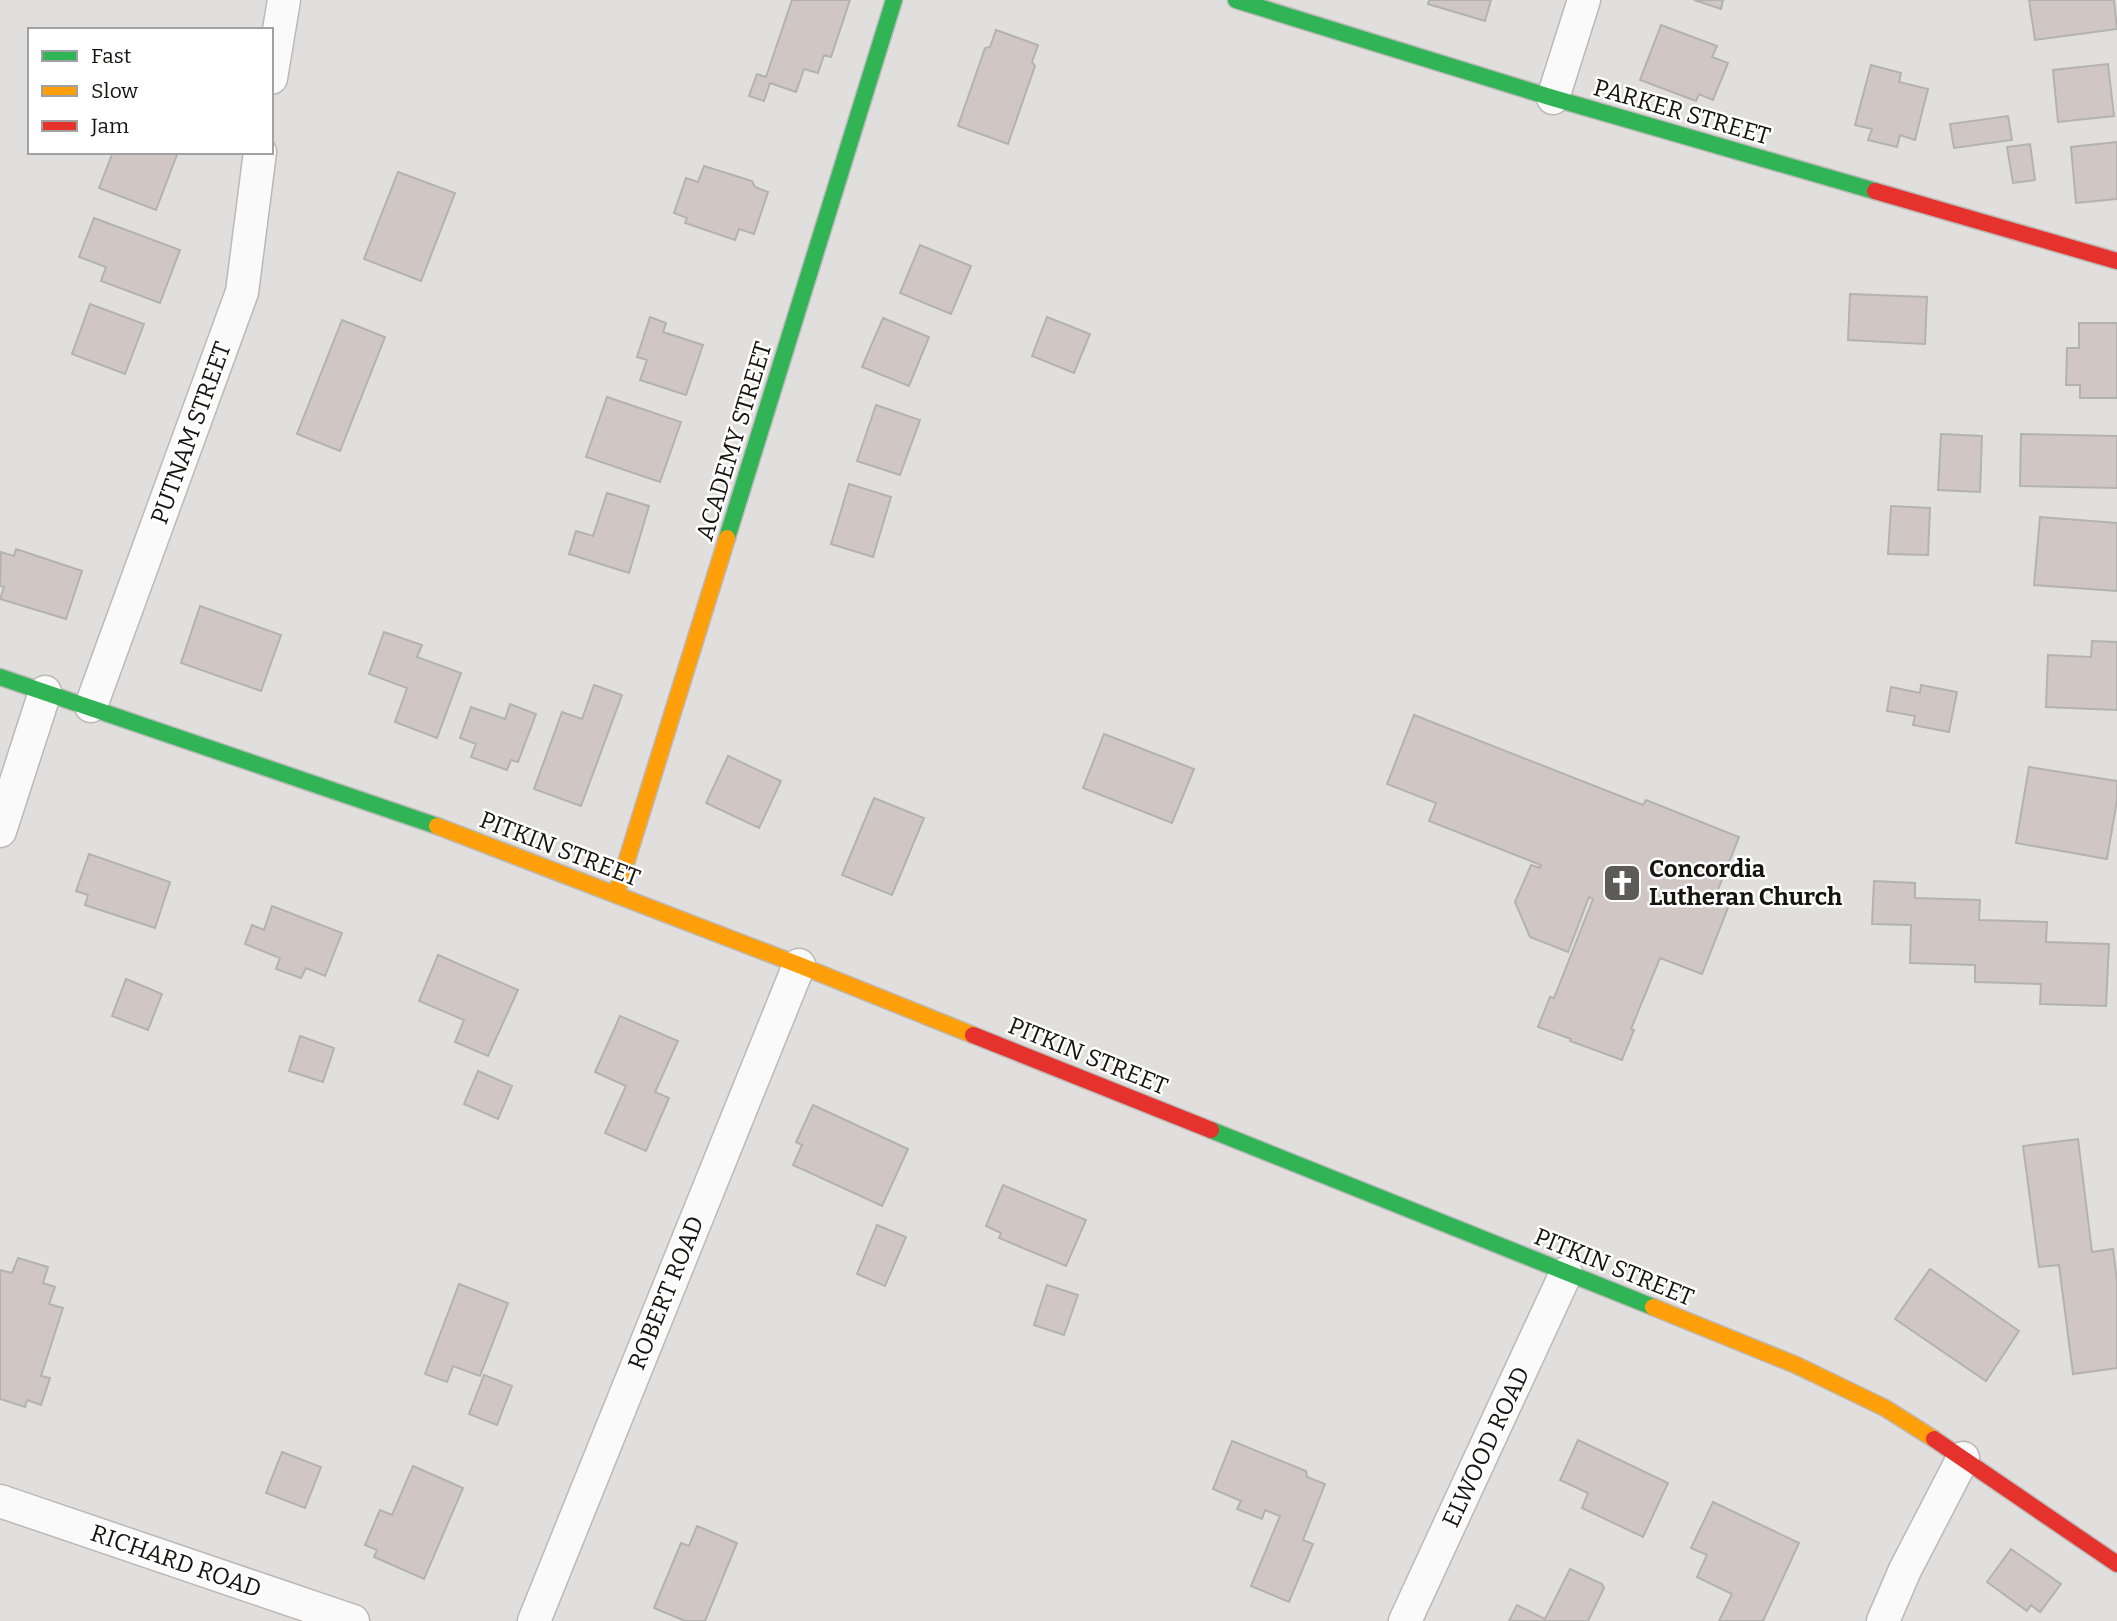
<svg xmlns="http://www.w3.org/2000/svg" width="2117" height="1621" font-family="Bitter,serif">
	<rect width="100%" height="100%" fill="#e1dfdd"/>
	<!-- building -->
	<path fill="#d0c7c5" stroke="#b4b2b0" stroke-width="2" d="M792,0H850L831,57L824,55L818,73L804,69L796,92L770,83L764,101L749,96L757,74L766,77Z
		M1429,0H1491L1485,21L1428,4Z
		M1694,0H1723L1721,9Z
		M2029,0H2114L2117,29L2035,40Z
		M1661,25L1717,46L1712,57L1728,63L1713,100L1699,94L1696,101L1640,80Z
		M996,30L1038,45L1032,62L1035,66L1008,144L958,126L985,48L990,47Z
		M2108,64L2114,116L2058,122L2053,70Z
		M1871,65L1901,73L1899,82L1928,89L1915,140L1900,135L1897,147L1868,140L1872,129L1855,125Z
		M2008,116L2012,140L1954,148L1950,124Z
		M2117,142V199L2076,203L2071,147Z
		M2030,144L2035,180L2013,183L2007,147Z
		M113,152H178L156,210L99,188Z
		M704,166L752,181L755,187L768,192L754,234L739,229L735,240L685,223L687,218L674,213L686,178L698,182Z
		M398,172L455,193L421,281L364,259Z
		M94,218L180,250L160,303L101,281L106,267L79,257Z
		M920,245L971,266L951,314L900,293Z
		M1850,294L1927,297L1925,344L1848,340Z
		M90,304L144,324L125,374L72,354Z
		M650,317L666,323L663,332L703,345L686,395L640,380L647,360L637,357Z
		M1047,317L1090,334L1074,373L1032,356Z
		M883,318L929,337L909,386L862,367Z
		M342,320L385,337L340,451L297,434Z
		M2079,323H2117V398H2080V385H2066L2067,348H2079Z
		M607,397L681,422L660,482L586,457Z
		M876,405L920,420L900,475L857,461Z
		M1941,434L1982,436L1980,492L1938,490Z
		M2021,434L2117,436V488L2020,486Z
		M849,484L891,497L873,557L831,544Z
		M607,493L649,506L629,573L569,554L576,531L593,536Z
		M1891,506L1930,508L1928,555L1888,554Z
		M2040,517L2117,523V591L2034,585Z
		M16,549L82,571L66,619L0,599L4,587L0,586L1,552L14,556Z
		M200,606L281,635L261,691L181,663Z
		M384,632L422,645L417,657L461,673L437,738L395,722L407,688L369,674Z
		M2092,641L2117,642V710L2046,707L2048,655L2091,657Z
		M594,685L622,695L581,806L534,789L562,712L582,719Z
		M1921,685L1957,692L1949,732L1913,725L1915,716L1887,711L1891,687L1920,693Z
		M510,704L536,714L518,762L511,760L507,770L471,757L476,744L460,738L471,707L505,719Z
		M1414,715L1643,805L1646,800L1739,837L1714,900L1729,905L1702,974L1660,958L1631,1029L1634,1030L1622,1060L1570,1041L1571,1039L1538,1027L1550,997L1554,998L1593,899L1589,897L1568,952L1530,937L1515,902L1531,865L1540,868L1541,865L1429,821L1436,803L1387,784Z
		M1104,734L1194,769L1172,823L1083,788Z
		M728,756L781,781L759,828L706,803Z
		M2029,767L2117,781V800L2107,859L2016,843Z
		M874,798L924,818L892,895L842,875Z
		M89,854L170,882L155,928L85,905L88,895L76,891Z
		M1874,881L1915,883V898L1980,900L1979,920L2047,922L2046,942L2109,944L2106,1006L2040,1004L2041,984L1975,982V965L1910,963L1911,925L1872,924Z
		M272,906L342,933L325,976L306,968L301,978L276,969L280,958L245,944L252,925L264,930Z
		M438,955L518,990L488,1056L455,1042L464,1020L419,1001Z
		M126,979L162,994L148,1030L112,1016Z
		M620,1016L678,1041L655,1092L669,1098L646,1151L605,1133L626,1086L595,1072Z
		M300,1036L334,1048L323,1082L289,1071Z
		M478,1071L512,1086L498,1119L464,1104Z
		M813,1105L908,1149L882,1206L793,1165L802,1145L796,1142Z
		M2078,1139L2092,1252L2113,1249L2117,1281V1368L2073,1374L2059,1265L2039,1267L2023,1146Z
		M1003,1185L1086,1220L1066,1266L999,1238L1001,1233L986,1226Z
		M877,1225L906,1237L885,1286L857,1274Z
		M18,1258L48,1267L43,1283L55,1287L49,1304L63,1308L41,1376L50,1378L41,1405L27,1400L25,1407L0,1399V1270L12,1273Z
		M1930,1269L2019,1331L1986,1381L1895,1319Z
		M459,1284L508,1303L480,1376L453,1366L447,1382L425,1374Z
		M1047,1285L1078,1295L1064,1335L1034,1325Z
		M484,1375L512,1386L497,1425L469,1414Z
		M1578,1440L1668,1483L1643,1537L1582,1508L1588,1493L1560,1480Z
		M1232,1441L1306,1471L1307,1477L1325,1484L1303,1540L1313,1544L1289,1602L1251,1586L1280,1516L1265,1510L1262,1519L1237,1509L1241,1501L1213,1489Z
		M282,1452L321,1467L305,1508L266,1493Z
		M413,1466L463,1488L424,1579L374,1557L377,1550L365,1545L380,1510L392,1515Z
		M1713,1502L1799,1543L1763,1621H1719L1732,1594L1697,1577L1707,1555L1691,1548Z
		M697,1526L737,1543L705,1621H685L654,1608L681,1543L689,1546Z
		M2011,1549L2061,1584L2040,1612L2031,1605L2027,1611L1987,1582Z
		M1570,1569L1602,1584L1604,1588L1588,1621H1509L1517,1605L1545,1619Z"/>
	<g fill="none" stroke-linecap="round" stroke-linejoin="round">
		<defs>
			<path id="street" d="M271,78L284,0
				M1553,98L1584,0
				M91,706L242,292L260,152
				M0,831L45,692
				M0,1501L353,1621
				M534,1621L799,965
				M1405,1621L1566,1273
				M1883,1621L1905,1570L1963,1458"/>
			<path id="fast" d="M1236,0L1553,98L1875,191
				M727,538L894,0
				M0,677L437,826
				M1211,1130L1653,1307"/>
			<path id="slow" d="M437,826L799,965L973,1035
				M616,895L727,538
				M1653,1307L1796,1365L1885,1408L1934,1439"/>
			<path id="jam" d="M1875,191L2117,261
				M973,1035L1211,1130
				M1934,1439L2117,1564"/>
		</defs>
		<!-- street casing -->
		<use href="#street" stroke="#bbb9b8" stroke-width="35"/>
		<!-- fast casing -->
		<use href="#fast" stroke="#bbb9b8" stroke-width="19"/>
		<!-- slow casing -->
		<use href="#slow" stroke="#bbb9b8" stroke-width="19"/>
		<!-- jam casing -->
		<use href="#jam" stroke="#bbb9b8" stroke-width="19"/>
		<!-- street -->
		<use href="#street" stroke="#fafafa" stroke-width="32"/>
		<!-- fast -->
		<use href="#fast" stroke="#30b455" stroke-width="16"/>
		<!-- slow -->
		<use href="#slow" stroke="#ff9f0a" stroke-width="16"/>
		<!-- jam -->
		<use href="#jam" stroke="#e5322d" stroke-width="16"/>
	</g>
	<!-- icons -->
	<defs>
		<symbol id="church-square" viewBox="-11 -11 22 22"><rect x="-9" y="-9" width="18" height="18" rx="4" fill="#5d5b5a" stroke="#fff"/><path d="M-1.2-6h2.4v3.5h3.3v2.4h-3.3V6h-2.4V-.1h-3.3v-2.4h3.3Z" fill="#fff"/></symbol>
	</defs>
	<g fill-rule="evenodd">
		<use href="#church-square" x="1600" y="861" width="44" height="44"/>
	</g>
	<g text-anchor="middle" stroke-width="5" stroke-linejoin="round" paint-order="stroke">
		<!-- street labels -->
		<g font-size="24" fill="#161413" stroke="#fff">
			<text transform="translate(1682 112) rotate(16)" y="8">PARKER STREET</text>
			<text transform="translate(191 433) rotate(-70)" y="8">PUTNAM STREET</text>
			<text transform="translate(734 441) rotate(-73)" y="8">ACADEMY STREET</text>
			<text transform="translate(560 849) rotate(21)" y="8">PITKIN STREET</text>
			<text transform="translate(1088 1056) rotate(22)" y="8">PITKIN STREET</text>
			<text transform="translate(1614 1267) rotate(22)" y="8">PITKIN STREET</text>
			<text transform="translate(666 1293) rotate(-68)" y="8">ROBERT ROAD</text>
			<text transform="translate(1486 1447) rotate(-65)" y="8">ELWOOD ROAD</text>
			<text transform="translate(176 1561) rotate(19)" y="8">RICHARD ROAD</text>
		</g>
		<!-- poi labels -->
		<g font-size="24" font-weight="bold" fill="#161413" stroke="#fff" text-anchor="start">
			<text x="1649" y="877">Concordia<tspan x="1649" dy="28">Lutheran Church</tspan></text>
		</g>
	</g>
	<!-- legend -->
	<rect x="28" y="28" width="245" height="126" fill="#ffffff" stroke="#a2a1a1" stroke-width="2"/>
	<rect x="42" y="51" width="35" height="10" fill="#30b455" stroke="#a2a1a1" stroke-width="2"/>
	<text x="91" y="63" font-size="21" fill="#161413">Fast</text>
	<rect x="42" y="86" width="35" height="10" fill="#ff9f0a" stroke="#a2a1a1" stroke-width="2"/>
	<text x="91" y="98" font-size="21" fill="#161413">Slow</text>
	<rect x="42" y="121" width="35" height="10" fill="#e5322d" stroke="#a2a1a1" stroke-width="2"/>
	<text x="91" y="133" font-size="21" fill="#161413">Jam</text>
</svg>
